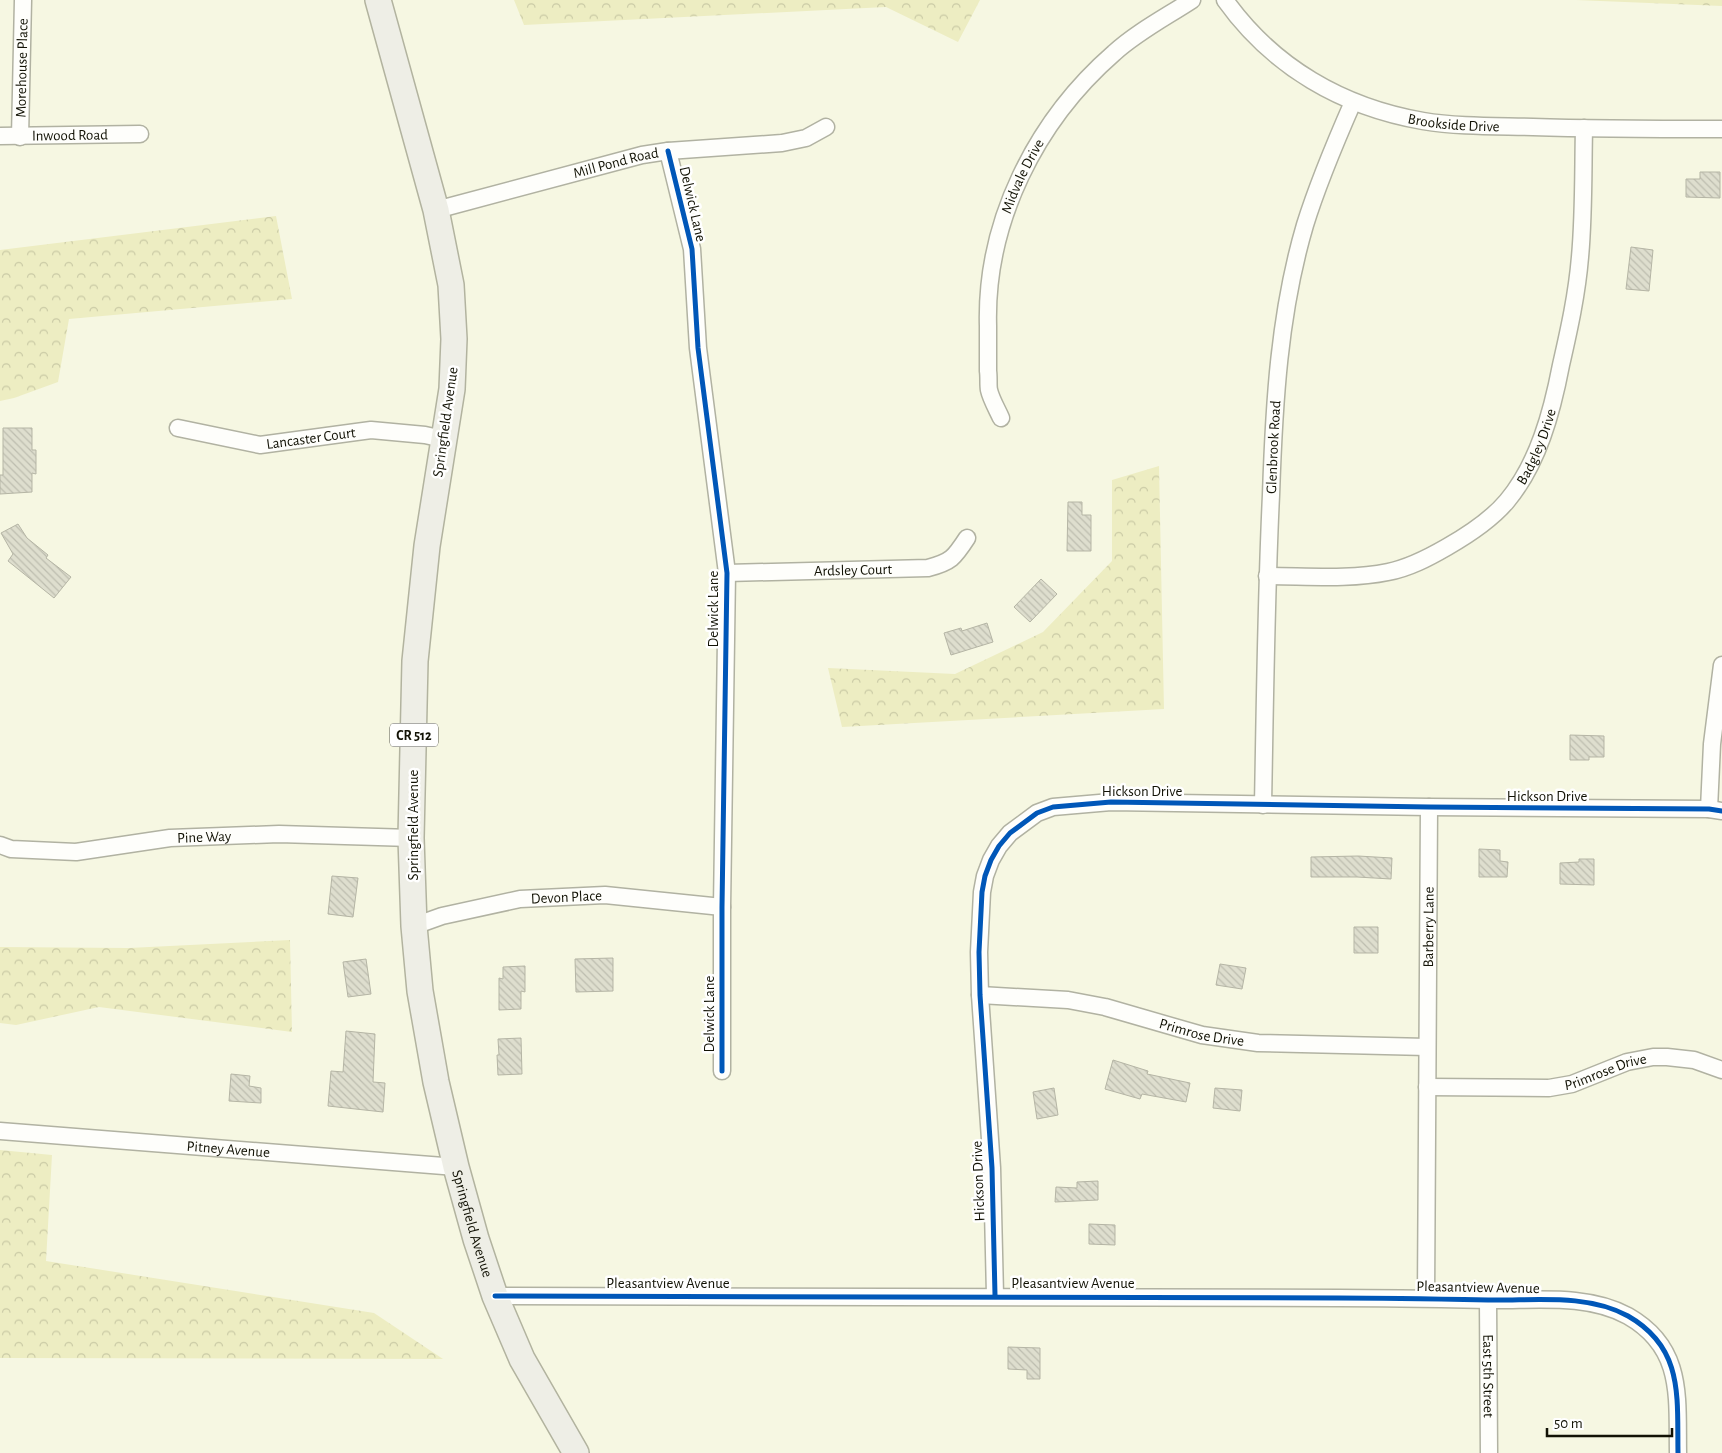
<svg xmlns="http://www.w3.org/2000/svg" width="1722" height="1453" font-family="'Alegreya Sans',sans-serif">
	<defs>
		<pattern id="forest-crowns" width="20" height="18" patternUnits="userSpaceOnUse" patternTransform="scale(1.25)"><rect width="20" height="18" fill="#ededc2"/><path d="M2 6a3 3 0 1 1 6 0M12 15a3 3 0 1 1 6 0" fill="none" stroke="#cacaa5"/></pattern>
		<pattern id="building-back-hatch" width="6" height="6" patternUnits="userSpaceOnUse" patternTransform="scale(1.25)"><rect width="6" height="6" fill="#dedece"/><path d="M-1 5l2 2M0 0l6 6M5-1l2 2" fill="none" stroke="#bdbdaf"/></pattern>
	</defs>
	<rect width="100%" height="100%" fill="#f6f7e2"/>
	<!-- forest -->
	<path fill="url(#forest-crowns)" d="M514,0H980L958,42L886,7L524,25Z
		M1576,0H1722V6Z
		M276,216L292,299L69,319L58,382L14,398L0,401V250Z
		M1159,466L1164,709L842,727L828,668L955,674L1043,632L1112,561V480Z
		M290,940L292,1032L99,1007L16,1025L0,1023V947L129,948Z
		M0,1150L52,1155L46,1261L374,1313L443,1359L0,1358Z"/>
	<!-- building -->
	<path fill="url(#building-back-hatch)" stroke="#b5b5a5" d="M1700,172H1720V198L1686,197V179H1700Z
		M1631,247L1653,250L1649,291L1626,289Z
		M3,428H32V450H36V474L32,473V492L0,494V475H3Z
		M1068,502H1082V515H1091V551H1067Z
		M18,524L27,538L48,555L46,558L71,577L54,598L8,561L13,554L1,533Z
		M1041,579L1057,594L1030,622L1014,607Z
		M987,623L993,642L951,655L944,633L961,628L962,631Z
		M1570,735L1604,736V757H1589V760H1570Z
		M1479,849L1500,850V861L1508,862L1507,877H1479Z
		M1358,856L1392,858L1391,879L1357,877H1311V857Z
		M1579,859H1594V885L1560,884V863L1579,862Z
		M332,876L358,878L353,917L328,914Z
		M1354,927H1378V953H1354Z
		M613,958V991L576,992L575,959Z
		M366,959L371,994L348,997L343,962Z
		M1220,964L1246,968L1242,989L1216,985Z
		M525,966V992L521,991V1009L499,1010V978L503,979V967Z
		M346,1031L375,1034L373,1082L385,1083L383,1112L328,1106L331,1071L343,1072Z
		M521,1038L522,1074L498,1075L497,1055H499L498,1039Z
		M1113,1060L1148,1071L1147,1074L1190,1083L1186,1102L1142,1094L1140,1099L1105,1089Z
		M231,1074L250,1076L249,1086L261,1088V1103L229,1101Z
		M1054,1088L1058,1115L1037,1119L1033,1092Z
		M1215,1088L1242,1090L1240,1111L1213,1108Z
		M1098,1181V1200L1055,1202L1056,1187L1077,1188V1182Z
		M1089,1224L1115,1225V1245L1089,1244Z
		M1008,1347L1040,1348V1379H1027V1370L1008,1369Z"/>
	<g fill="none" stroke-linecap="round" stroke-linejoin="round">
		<defs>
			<g id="minor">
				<path id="s1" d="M1225,0C1273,67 1342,107 1423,121C1459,127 1496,126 1533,127C1596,129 1659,129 1722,129"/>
				<path id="s2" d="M0,136L140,134"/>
				<path id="s3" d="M20,137L23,0"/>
				<path d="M668,151L692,249L698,348L727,573L722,907V1071"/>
				<path id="s4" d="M436,210L642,155L668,151L782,143L806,138L826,127"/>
				<path id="s5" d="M1001,418C997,409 991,399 989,390C988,385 989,377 988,371C988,356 988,341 988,326C985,222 1036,121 1114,53C1137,32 1166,17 1192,0"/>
				<path id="s6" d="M178,428L260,445L371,430L425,435L443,439"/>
				<path id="s7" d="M727,573L928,568C951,562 954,558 967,538"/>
				<path id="s8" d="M1267,576C1306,576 1350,580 1388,572C1409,568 1428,558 1447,547C1468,535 1491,520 1507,501C1538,464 1552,412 1561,365C1569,330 1577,294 1580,257C1584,214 1583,171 1584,128"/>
				<path id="s9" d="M1263,805C1265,701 1266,598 1271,495C1274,404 1279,313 1305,225C1318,183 1335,143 1353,102"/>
				<path d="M1709,809L1712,744L1722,665"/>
				<path id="s10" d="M0,845L11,849L76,852L170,838L279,834L411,838"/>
				<path id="s11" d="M414,926L442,916L520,899L605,895L722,907"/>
				<path id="s12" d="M980,995L1068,1000L1105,1007L1202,1035L1258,1043L1427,1047"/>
				<path id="s13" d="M1427,1087L1549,1088L1572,1084L1627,1062L1653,1057H1667L1694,1060L1722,1070"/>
				<path id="s14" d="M0,1131L456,1167"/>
				<path d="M995,1295L992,1168L980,995L979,952L982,892L985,876L991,860L999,846L1010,833L1037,813L1053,807L1111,802L1429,807L1709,809L1722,811"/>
				<path d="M495,1296C776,1296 1057,1296 1339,1298C1388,1298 1438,1299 1488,1300C1533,1301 1586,1293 1628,1316C1684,1348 1677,1397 1678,1453"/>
				<path id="s15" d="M1426,1298L1429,807"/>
				<path id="s16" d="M1488,1300L1489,1453"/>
			</g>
			<g id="primary">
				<path id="s17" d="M378,0L436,210L451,285L454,339L452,389L427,546L415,661L411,838L414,926L420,991L436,1082L456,1167L476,1239L495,1296L522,1359L576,1453"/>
			</g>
		</defs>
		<!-- minor casing -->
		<use href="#minor" stroke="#b1b2a2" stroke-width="19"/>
		<!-- primary casing -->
		<use href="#primary" stroke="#b2b39f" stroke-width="28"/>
		<!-- minor -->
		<use href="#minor" stroke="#fefefb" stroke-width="16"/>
		<!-- primary -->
		<use href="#primary" stroke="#eeeee6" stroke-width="25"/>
		<defs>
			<path id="cycleway" d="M668,151L692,249L698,348L727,573L722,907V1071
				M995,1295L992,1168L980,995L979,952L982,892L985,876L991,860L999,846L1010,833L1037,813L1053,807L1111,802L1429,807L1709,809L1722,811
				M495,1296C776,1296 1057,1296 1339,1298C1388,1298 1438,1299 1488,1300C1533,1301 1586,1293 1628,1316C1684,1348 1677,1397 1678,1453"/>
		</defs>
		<!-- cycleway casing -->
		<use href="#cycleway" stroke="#fff" stroke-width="8"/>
		<!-- cycleway -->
		<use href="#cycleway" stroke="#0057b8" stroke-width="5"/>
	</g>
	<g text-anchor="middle" stroke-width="5" stroke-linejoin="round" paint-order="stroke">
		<!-- shield labels -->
		<rect fill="#fff" stroke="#595950" stroke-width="1" x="390" y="723.5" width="48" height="23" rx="4"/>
		<g font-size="14" font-weight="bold" fill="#121205">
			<text x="414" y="740">CR 512</text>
		</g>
		<!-- street labels -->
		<g font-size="15" fill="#121205" stroke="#fff">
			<text dy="5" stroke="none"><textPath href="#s3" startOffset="69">Morehouse Place</textPath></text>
			<text dy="5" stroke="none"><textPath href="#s1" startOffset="269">Brookside Drive</textPath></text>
			<text dy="5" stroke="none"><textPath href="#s2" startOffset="70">Inwood Road</textPath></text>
			<text dy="5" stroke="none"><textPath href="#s4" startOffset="186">Mill Pond Road</textPath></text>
			<text dy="5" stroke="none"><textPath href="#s5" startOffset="250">Midvale Drive</textPath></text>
			<text transform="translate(693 204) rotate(77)" y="5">Delwick Lane</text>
			<text transform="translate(445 422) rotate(-82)" y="5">Springfield Avenue</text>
			<text dy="5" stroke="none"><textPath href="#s6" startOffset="135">Lancaster Court</textPath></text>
			<text dy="5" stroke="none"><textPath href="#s8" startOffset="324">Badgley Drive</textPath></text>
			<text dy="5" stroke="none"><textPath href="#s9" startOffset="358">Glenbrook Road</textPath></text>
			<text dy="5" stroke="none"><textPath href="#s7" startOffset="126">Ardsley Court</textPath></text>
			<text transform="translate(713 609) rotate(-90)" y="5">Delwick Lane</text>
			<text x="1142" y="796">Hickson Drive</text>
			<text x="1547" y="801">Hickson Drive</text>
			<text transform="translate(413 825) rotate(-90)" y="5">Springfield Avenue</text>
			<text dy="5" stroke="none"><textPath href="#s10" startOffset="206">Pine Way</textPath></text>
			<text dy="5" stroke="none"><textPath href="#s11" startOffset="156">Devon Place</textPath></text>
			<text dy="5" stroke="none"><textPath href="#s15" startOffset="371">Barberry Lane</textPath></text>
			<text transform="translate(709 1014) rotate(-90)" y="5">Delwick Lane</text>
			<text dy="5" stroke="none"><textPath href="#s12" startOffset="226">Primrose Drive</textPath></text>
			<text dy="5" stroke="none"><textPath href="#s13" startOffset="181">Primrose Drive</textPath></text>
			<text dy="5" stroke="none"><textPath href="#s14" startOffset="229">Pitney Avenue</textPath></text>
			<text transform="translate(978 1181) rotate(-92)" y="5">Hickson Drive</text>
			<text dy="5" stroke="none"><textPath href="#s17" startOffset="1242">Springfield Avenue</textPath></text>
			<text x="668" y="1288">Pleasantview Avenue</text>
			<text x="1073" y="1288">Pleasantview Avenue</text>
			<text transform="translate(1478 1287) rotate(1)" y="5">Pleasantview Avenue</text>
			<text dy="5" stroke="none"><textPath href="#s16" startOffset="76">East 5th Street</textPath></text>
		</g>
	</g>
	<!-- scale -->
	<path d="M1547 1428v8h125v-8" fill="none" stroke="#121205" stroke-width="2.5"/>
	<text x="1554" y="1428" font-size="15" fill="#121205" stroke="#ffffff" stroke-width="4" paint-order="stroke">50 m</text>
</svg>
